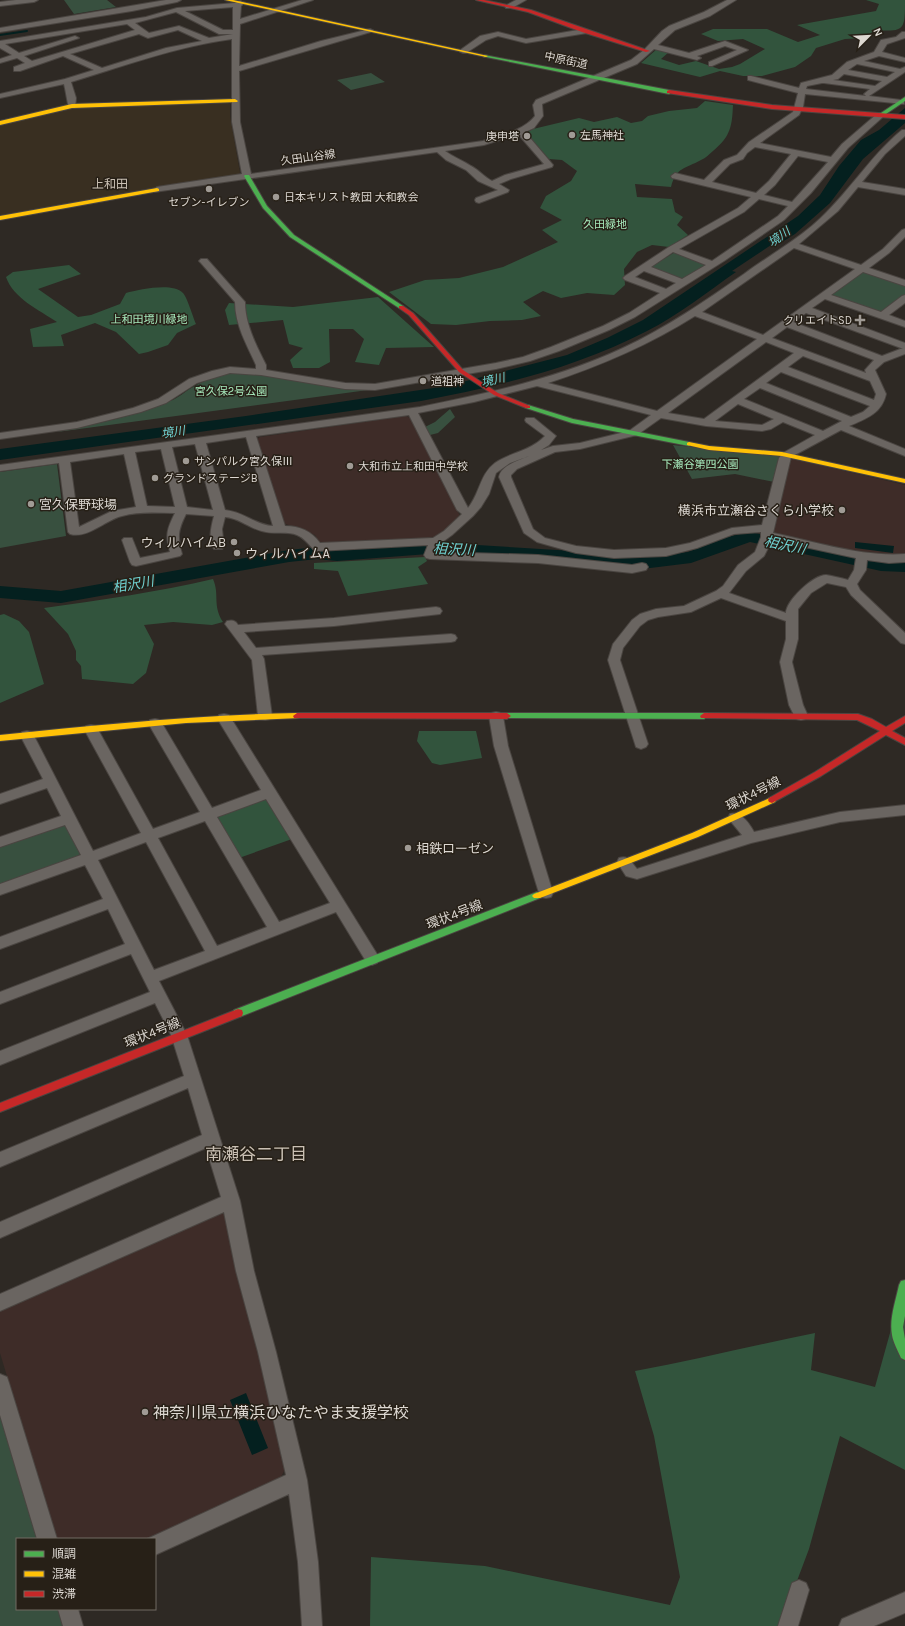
<svg xmlns="http://www.w3.org/2000/svg" width="905" height="1626" font-family="Karla,'Noto Sans JP',sans-serif">
	<rect width="100%" height="100%" fill="#2e2924"/>
	<!-- built -->
	<path fill="#392f21" d="M227,103L230,104V116L240,173L237,175L0,215V124L72,108Z"/>
	<!-- education -->
	<path fill="#3e2c28" d="M405,416L411,418L460,516L438,536L430,538L323,545L319,543L315,535L283,523L256,440L260,437Z
		M793,459L905,485V556L851,552L778,536L774,532L789,461Z
		M221,1213L228,1216L260,1354L285,1469L281,1477L147,1539H56L0,1353V1311Z"/>
	<!-- green -->
	<path fill="#38503f" d="M64,0H107L116,7L74,14Z
		M371,73L385,82L351,90L337,80Z
		M675,252L707,264L683,279L651,267Z
		M865,269L905,283V295L881,314L829,295Z
		M246,372L345,388L368,390L57,432C95,423 135,417 170,401C179,398 185,391 193,387C210,377 226,373 246,372Z
		M450,409L455,417L438,433L430,435L425,427L435,422Z
		M673,445L782,456L774,482L735,474L692,479Z
		M57,464L66,536L0,548V472Z
		M66,824L80,854L78,857L0,885V844Z
		M0,1412L39,1539H17V1609H60L65,1626H0Z"/>
	<!-- forest -->
	<path fill="#32543d" d="M866,0H905C905,30 905,32 875,30L864,38L845,39L816,48L811,56L795,67L762,76H743L720,71L700,77L641,63L657,49L669,52L661,59L679,65L696,61L719,69L732,67L740,64L765,49L743,39L718,41L701,34L713,29H767L798,42L820,35L797,25L876,11L879,4Z
		M705,101L733,105C732,126 731,136 713,151C709,154 706,158 701,160C685,169 676,167 671,187L635,184L637,197L672,199L675,212L683,217L677,225L688,235L669,247L652,245L637,252L624,269L625,285L614,295L587,293L561,298L543,291L523,302L541,316L522,320L490,321L456,325L431,324L389,292L425,280L459,278L503,267L558,242L542,230L562,220L540,208L546,196L571,181L577,171L562,160L549,159L526,133L533,129L579,118L594,122L617,117L631,123L642,121L648,116L669,111L697,108Z
		M69,265L81,274L38,289L78,317L91,315L120,304L126,293C139,290 172,282 183,293C187,297 193,317 196,324L177,333L168,345L148,352L139,354L116,332L95,323L61,335L64,346L33,347L30,329L57,322C39,310 13,298 6,277L13,272Z
		M378,297L434,347L386,348L379,365L355,362L364,339L353,329H329L330,362L319,368H293L290,360L303,348L289,344L283,320L229,325L225,310L229,303L293,307Z
		M425,557L427,561L418,567L428,584L348,596L338,571L314,569V563Z
		M213,579C220,595 212,605 223,622L212,625L173,622L144,625L154,644L146,673L133,684L82,679L81,666L76,660V651L68,634L44,608C101,600 157,592 213,579Z
		M4,614L19,621L29,632L44,684L0,703V615Z
		M419,731H476L482,758L440,765L432,763L417,741Z
		M266,798L292,839L239,858L214,816Z
		M905,1279V1470L840,1436L809,1549L780,1626H370L371,1557L485,1566L670,1605L680,1577L654,1436L635,1371C695,1360 755,1345 815,1333L811,1370L875,1387Z"/>
	<!-- water -->
	<path fill="#04201f" d="M905,108V123L863,159L830,203L795,234L782,242L777,241L732,271L736,272C707,292 679,315 647,331C576,368 499,386 421,401L0,460V449L246,416L447,386L567,355L607,338L643,320L798,216L820,195L839,166L861,140L879,130Z
		M855,542L894,546L893,553L855,548Z
		M246,1393L268,1448L252,1455L230,1400Z"/>
	<g fill="none" stroke-linecap="round" stroke-linejoin="round">
		<!-- stream -->
		<path stroke="#04201f" stroke-width="2" d="M0,35L27,31"/>
		<!-- river -->
		<path fill="#04201f" fill-rule="evenodd" d="M750,532L881,559L905,560V572L881,571L750,542L691,563L634,570L599,568L573,563L428,554L337,561L317,559L289,562L61,603L0,598V586L61,591L289,550L317,547L337,549L428,542L573,551L599,556L634,558L688,552L727,537Z"/>
		<defs>
			<path id="street" d="M16,0H38L34,2L0,6V2Z
				M166,0H181L177,2L132,11L0,32V28Z
				M302,0H313L240,24L239,66L321,41L370,29L374,31L239,71L240,122L251,174L483,141C501,135 523,131 535,116L533,105L536,100L631,60L644,50L662,31L669,26L704,12L727,0H736L710,16L675,30L658,45L689,53L725,41L748,50L712,66H709V62L737,50L725,46L697,56L701,58L697,60L654,49L637,64L542,104L543,116L534,128L525,132L553,165L552,167L511,179L499,184L509,190L508,192L479,203L476,202L475,200L476,198L498,190L478,181L466,170L446,160L437,152L154,192L153,190L157,187L242,174L232,122V39C178,46 124,66 71,82L76,98L75,108H69C67,101 66,92 64,84L0,98V94L65,79L94,70L63,56L20,71H14V67L25,63L17,58L0,63V59L12,55L0,48V41L146,17L177,8L235,3L240,1L244,3L241,6L240,19ZM233,7V30H223L185,11ZM176,12L219,34H233L209,38L179,26L149,33L135,23ZM127,24L135,30L32,61L24,56L79,38L75,36L19,53L5,44ZM178,30L202,41L166,48L102,68L70,54L139,34L148,38ZM518,134L544,164L505,175L492,181C484,177 479,170 471,166C462,160 453,157 445,151L484,145Z
				M516,0H526L512,8H506L505,6Z
				M584,29L588,31L587,33L526,43L498,36L486,40L466,53H463L459,51L480,36L498,32L526,39Z
				M902,32H905V38L887,44L882,52L905,58V62L879,56L864,61L900,69L905,67V72L869,96L901,100H904V104L805,94L803,107L799,115L760,143L831,157L842,144L878,113H881L885,115L848,148L811,193L784,220L724,261L635,317L609,330L559,351L530,361L496,369L375,390L345,389L261,375L230,373L197,383L166,403L141,412L77,428L0,439V433L77,422L133,408L158,399L189,379L212,371L230,367L256,369V365C247,345 235,325 235,302L201,263L199,261L201,259H207L245,302C245,324 256,345 266,365V370L345,383L375,384L496,363L523,357L551,347L603,326L629,313L660,293L625,280L623,278L625,276L669,247L738,208L751,197L672,178L671,176L675,173L704,180L724,160L737,155L749,142L793,112L798,93L748,80V76H751L799,88L801,83L832,75L847,62L874,52L881,40L896,37ZM857,64L895,72L887,77L848,70ZM844,74L882,81L875,86L833,80L838,79ZM822,83H824L870,89L864,94L866,96L806,89L807,86ZM755,147L791,154L769,181L756,193L712,182L730,164L743,159L747,153ZM798,156L828,162L792,202L764,195L775,185ZM759,199L788,206L778,216L712,261L679,249L744,212ZM673,252L706,265L682,279L651,267ZM644,271L676,283L666,289L635,277Z
				M902,130H905V136L885,154L862,182L905,189V195L858,187L838,211L799,244L861,265L883,249L902,230L905,229V237L889,253L869,268L905,280V286L863,272L831,295L881,312L902,296L905,295V303L889,315L905,321V327L825,299L812,308L905,343V354L884,362L875,370L886,394C882,413 866,419 849,426L905,449V456L841,430L791,457L773,533C816,542 861,557 905,554V562L889,563L867,560L866,570L857,584L860,590L905,633V644L901,643L851,595L846,587L827,583L811,593L798,609V639L792,662L803,705L808,716L806,719L801,720L796,719L789,705L780,662L786,639V621L721,598L691,612L658,617L648,620L640,626L623,648L620,660L648,744L646,747L641,749L636,747L608,660L613,644L632,620L640,614L656,609L684,606L716,591L723,586L738,565L755,552L761,537V532L734,534L697,548L666,556L614,558L576,553L537,542L524,533L499,477C501,465 520,460 529,456L510,463L496,473L489,494L481,507L473,516L452,535L441,543L437,552L538,555L632,565L642,563L646,564L648,567L646,570L632,573L538,563L430,559L426,558L424,555L428,545L317,551L313,549C308,543 304,538 297,535C288,531 276,534 266,532C251,530 240,518 225,517L222,529L224,547L222,549H214C208,540 211,527 214,516L186,514C178,530 177,537 182,554L180,556L136,566L132,565L130,562L122,540L124,538H132L140,558L170,552C165,535 167,529 175,513C158,513 139,511 122,516C105,520 88,539 70,534L68,532L59,463L0,471V465L420,407C489,393 559,378 623,348C666,328 705,301 744,274C767,257 792,243 813,225C847,196 868,158 902,130ZM794,248L855,269L763,335L702,312ZM806,313L901,348H903L882,356L793,322ZM695,316L757,339L657,411L548,383C600,366 649,345 695,316ZM787,327L874,360L865,370L866,373L772,338ZM766,342L794,353L704,419L668,413ZM803,356L870,381L876,394L874,400L788,367ZM781,372L870,406L863,412L851,417L766,383ZM537,386L651,415L629,431L580,443L553,446L541,450L549,445L556,436L534,418H526L525,420L526,422L545,436C531,451 511,452 495,463C480,474 480,493 468,508L418,413L474,402ZM760,388L842,421L823,431L744,399ZM738,404L774,419L762,425L715,421ZM409,415L457,510L462,514L444,531L433,538L320,543C311,531 300,526 285,526L256,436ZM661,418L706,426L762,431L771,429L783,422L815,435L783,453L779,458L762,525L732,528L690,543L666,548L614,550L576,546L545,538L533,529L511,477V475L517,469L555,452L580,449L637,435ZM246,437L273,526C256,525 244,512 225,510L206,443ZM195,444L213,510L187,507L172,447ZM161,449L175,507L147,506L135,452ZM124,454L136,507L112,511L79,527L70,462ZM772,540L856,558L854,570L848,580C841,578 833,576 826,575C813,575 786,601 786,613L729,593L746,571L764,556Z
				M436,607L440,608L442,611L440,614L334,626L244,632L256,648L451,634L455,635L457,638L455,641L451,642L262,655L264,659L272,716L270,719L265,720L260,719L258,716L252,660L225,624L227,621C232,620 235,620 238,625L334,618Z
				M496,712L501,713L503,716L508,746L553,893L551,897L546,898L541,897L539,893L494,746L489,716L491,713Z
				M224,714L229,715L380,959L377,963L372,965L367,963L336,912L159,981L187,1035L240,1201L254,1271L276,1352L307,1480L318,1562L322,1626H302L298,1562L289,1494L155,1555V1539H147L286,1475L258,1352L236,1271L224,1212L0,1311V1294L221,1197L206,1148L0,1238V1222L202,1135L188,1088L0,1167V1152L184,1076L171,1035L155,1003L0,1065V1051L150,992L131,954L0,1004V992L125,944L108,909L0,949V937L103,899L85,865L0,895V884L81,855L65,825L0,847V837L61,816L47,788L0,804V794L43,779L20,735L22,732L27,731L32,732L93,851L141,833L84,729L86,726L91,725L96,726L153,829L200,812L148,723L150,720L155,719L160,720L212,808L261,790L217,718L219,715ZM266,799L330,903L279,922L217,817ZM205,821L267,927L217,946L158,838ZM146,842L205,951L154,970L98,860Z
				M905,805V815L840,822L751,843L637,879L626,876L617,862L619,858C629,855 631,862 637,869L742,835L728,818L730,814C741,811 749,823 754,832L840,812Z
				M0,1374L7,1377L9,1383L57,1539H37L0,1415Z
				M799,1580L806,1583L809,1590L798,1626H778L792,1583Z
				M905,1592V1613L874,1626H839L842,1619Z
				M58,1609H78L83,1626H63Z"/>
			<path id="fast" d="M484,55L669,90L672,92L669,94L486,57H484Z
				M905,97V101L883,116L878,115Z
				M245,175H249L267,206L294,235L403,306V308H399L290,237L263,208L244,176Z
				M528,405L573,419L689,442L692,444L689,446L572,423L526,408L525,407Z
				M507,713H704L708,716L704,719L504,718L503,716Z
				M537,892L540,894L542,896L540,898L242,1016L238,1017L234,1016L233,1013L234,1010Z
				M905,1280V1316L903,1327L905,1339V1360L901,1358C898,1351 893,1342 892,1335C889,1319 896,1300 899,1285L901,1281Z"/>
			<path id="slow" d="M225,0H233L488,56L486,57Z
				M235,99L238,101L237,102L72,108L0,125V121L72,104Z
				M157,188L159,189V191L0,220V216Z
				M689,442L709,446L782,452L905,479V483L782,456L709,450L687,445V443Z
				M297,713L301,716L300,718L186,723L0,741V735C99,725 197,715 297,713Z
				M772,797L775,798L776,800L775,802L698,837L540,898H534L532,896L534,894L692,833Z"/>
			<path id="jam" d="M476,0H484L531,10L650,51L646,52L582,32L528,12Z
				M669,90L772,105L905,115V119L772,109L667,93V91Z
				M399,306H403L413,313L463,370L498,393L530,406V408H526L494,395L459,372L409,315L399,308Z
				M297,713H507L511,716L507,719L294,718L293,716Z
				M704,713L858,714L872,719L886,727L905,716V723L892,731L905,738V745L886,735L821,776L772,803L769,802L768,800L769,798L815,772L880,731L857,720L701,718L700,716Z
				M238,1009L242,1010L243,1013L242,1016L0,1112V1103Z"/>
		</defs>
		<!-- street casing -->
		<use href="#street" stroke="#4a4541" stroke-width="2"/>
		<!-- fast casing -->
		<use href="#fast" stroke="#4a4541" stroke-width="2"/>
		<!-- slow casing -->
		<use href="#slow" stroke="#4a4541" stroke-width="2"/>
		<!-- jam casing -->
		<use href="#jam" stroke="#4a4541" stroke-width="2"/>
		<!-- street -->
		<use href="#street" fill="#6a6561" fill-rule="evenodd"/>
		<!-- fast -->
		<use href="#fast" fill="#4caf50" fill-rule="evenodd"/>
		<!-- slow -->
		<use href="#slow" fill="#ffc107" fill-rule="evenodd"/>
		<!-- jam -->
		<use href="#jam" fill="#c62828" fill-rule="evenodd"/>
	</g>
	<!-- markers -->
	<g fill="#a09b95" stroke="#272017" stroke-width="1.5">
		<circle cx="572" cy="135" r="4"/>
		<circle cx="527" cy="136" r="4"/>
		<circle cx="209" cy="189" r="4"/>
		<circle cx="276" cy="197" r="4"/>
		<path d="M858 314h4v4h4v4h-4v4h-4v-4h-4v-4h4z"/>
		<circle cx="423" cy="381" r="4"/>
		<circle cx="186" cy="461" r="4"/>
		<circle cx="350" cy="466" r="4"/>
		<circle cx="155" cy="478" r="4"/>
		<circle cx="31" cy="504" r="4"/>
		<circle cx="842" cy="510" r="4"/>
		<circle cx="234" cy="542" r="4"/>
		<circle cx="237" cy="553" r="4"/>
		<circle cx="408" cy="848" r="4"/>
		<circle cx="145" cy="1412" r="4"/>
	</g>
	<g text-anchor="middle" stroke-width="3" stroke-linejoin="round" paint-order="stroke">
		<!-- far-street labels -->
		<g font-size="11" fill="#ddd8d2" stroke="#272017">
			<text transform="translate(566 60) rotate(12)" y="4">中原街道</text>
			<text transform="translate(308 157) rotate(-8)" y="4">久田山谷線</text>
		</g>
		<!-- far-poi labels -->
		<g font-size="11" fill="#ddd8d2" stroke="#272017" text-anchor="start">
			<text x="580" y="139">左馬神社</text>
			<text x="519" y="140" text-anchor="end">庚申塔</text>
			<text x="284" y="201">日本キリスト教団 大和教会</text>
			<text x="209" y="206" text-anchor="middle">セブン-イレブン</text>
			<text x="852" y="324" text-anchor="end">クリエイトSD</text>
			<text x="431" y="385">道祖神</text>
			<text x="194" y="465">サンパルク宮久保Ⅲ</text>
			<text x="358" y="470">大和市立上和田中学校</text>
			<text x="163" y="482">グランドステージB</text>
		</g>
		<!-- far-park labels -->
		<g font-size="11" fill="#a6e9bb" stroke="#272017">
			<text x="605" y="228">久田緑地</text>
			<text x="149" y="323">上和田境川緑地</text>
			<text x="231" y="395">宮久保2号公園</text>
			<text x="700" y="468">下瀬谷第四公園</text>
		</g>
		<!-- far-neighbourhood labels -->
		<g font-size="12" fill="#cac0b4" stroke="#272017">
			<text x="110" y="188">上和田</text>
		</g>
		<!-- far-water labels -->
		<g font-size="12" font-style="italic" fill="#6fd2d2" stroke="#272017">
			<text transform="translate(779 237) rotate(-36)" y="4">境川</text>
			<text transform="translate(493 380) rotate(-14)" y="4">境川</text>
			<text transform="translate(173 432) rotate(-8)" y="4">境川</text>
		</g>
		<!-- poi labels -->
		<g font-size="13" fill="#ddd8d2" stroke="#272017" text-anchor="start">
			<text x="39" y="509">宮久保野球場</text>
			<text x="834" y="515" text-anchor="end">横浜市立瀬谷さくら小学校</text>
			<text x="226" y="547" text-anchor="end">ウィルハイムB</text>
			<text x="245" y="558">ウィルハイムA</text>
			<text x="416" y="853">相鉄ローゼン</text>
		</g>
		<!-- street labels -->
		<g font-size="13" fill="#ddd8d2" stroke="#272017">
			<text transform="translate(753 793) rotate(-27)" y="5">環状4号線</text>
			<text transform="translate(454 914) rotate(-21)" y="5">環状4号線</text>
			<text transform="translate(152 1032) rotate(-22)" y="5">環状4号線</text>
		</g>
		<!-- water labels -->
		<g font-size="14" font-style="italic" fill="#6fd2d2" stroke="#272017">
			<text transform="translate(785 545) rotate(12)" y="5">相沢川</text>
			<text transform="translate(454 549) rotate(3)" y="5">相沢川</text>
			<text transform="translate(133 584) rotate(-10)" y="5">相沢川</text>
		</g>
		<!-- near-poi labels -->
		<g font-size="16" fill="#ddd8d2" stroke="#272017" text-anchor="start">
			<text x="153" y="1418">神奈川県立横浜ひなたやま支援学校</text>
		</g>
		<!-- near-neighbourhood labels -->
		<g font-size="17" fill="#cac0b4" stroke="#272017">
			<text x="256" y="1160">南瀬谷二丁目</text>
		</g>
	</g>
	<!-- legend -->
	<rect x="16" y="1538" width="140" height="72" fill="#272017" stroke="#706a62"/>
	<rect x="24" y="1551" width="20" height="6" fill="#4caf50" stroke="#706a62"/>
	<text x="52" y="1558" font-size="12" fill="#ddd8d2">順調</text>
	<rect x="24" y="1571" width="20" height="6" fill="#ffc107" stroke="#706a62"/>
	<text x="52" y="1578" font-size="12" fill="#ddd8d2">混雑</text>
	<rect x="24" y="1591" width="20" height="6" fill="#c62828" stroke="#706a62"/>
	<text x="52" y="1598" font-size="12" fill="#ddd8d2">渋滞</text>
	<!-- north arrow -->
	<g transform="translate(869 36) rotate(66)" stroke="#272017" stroke-width="3" paint-order="stroke">
	<path d="M0-3L7 15L0 10L-7 15Z" fill="#ddd8d2"/>
	<text y="-6" font-size="11" font-weight="bold" text-anchor="middle" fill="#ddd8d2">N</text>
	</g>
</svg>
